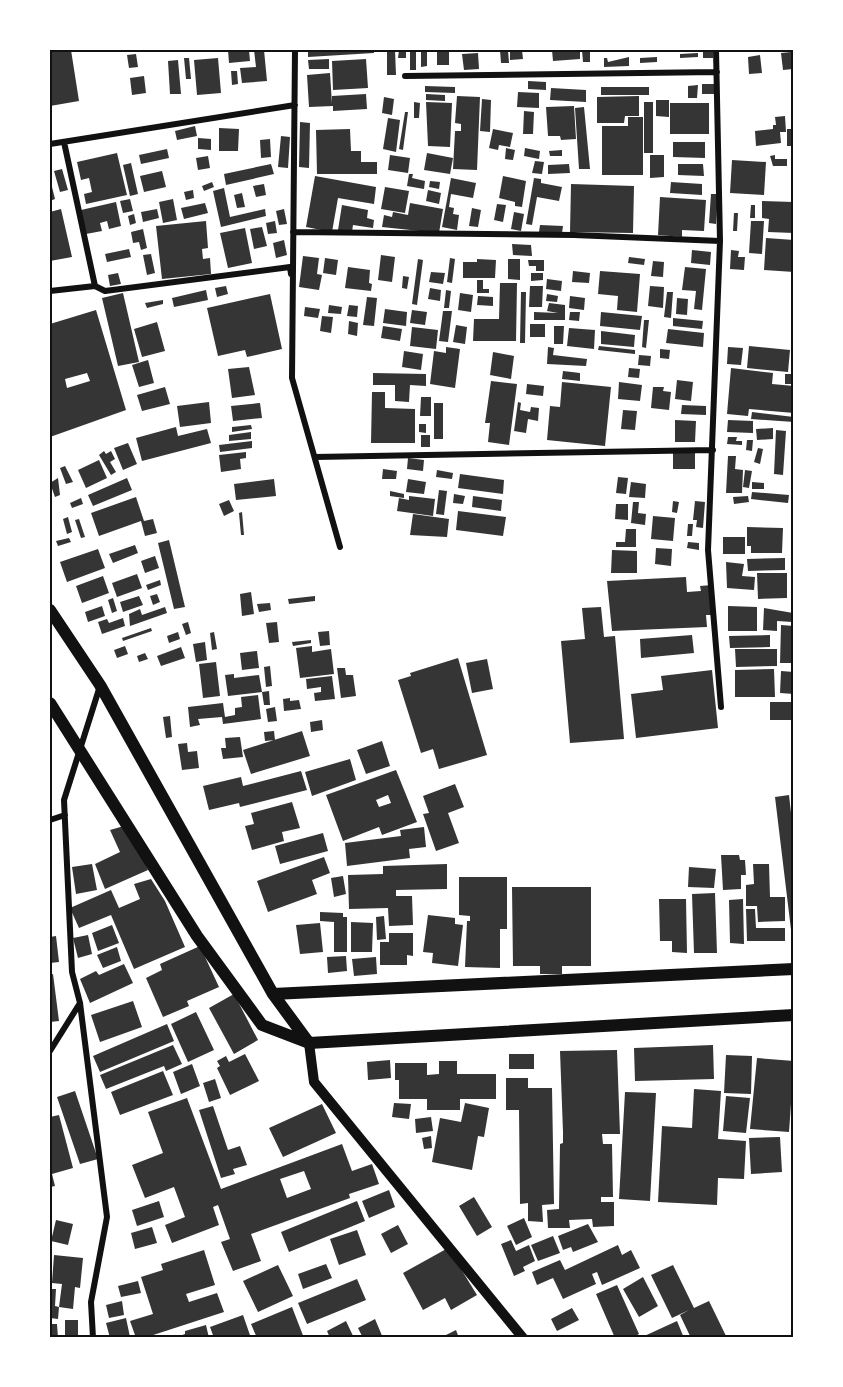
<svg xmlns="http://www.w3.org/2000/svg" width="843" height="1387" font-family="'IBM Plex Serif',serif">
	<rect width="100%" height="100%" fill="#fff"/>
	<!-- building -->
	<path fill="#353535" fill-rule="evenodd" d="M50,50H71L79,101L50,106Z
		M228,50H249L250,61L229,63Z
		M254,50H264L267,81L242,83L240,68L256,67Z
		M308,50H374V53L308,57Z
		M387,50H395L396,75H387Z
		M399,50H406V58H398Z
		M410,50H416V70H410Z
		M421,50H427V66L421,67Z
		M437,50H449V65H437Z
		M500,50H508L509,63H501Z
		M510,50H522L523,59L510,60Z
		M552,50H580V59L553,61Z
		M582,50H590V62H583Z
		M703,50H713V58H703Z
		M791,52L793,69L783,70L781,53Z
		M478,53L479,69L464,70L462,54Z
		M698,53V57L680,58V54Z
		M136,54L138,67L129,68L127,55Z
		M760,55L762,73L749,74L748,57Z
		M629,57V66L604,67V58H607L608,62Z
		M657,57V62L640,63V58Z
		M184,58H189L191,79H186Z
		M218,58L221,93L197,95L194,60Z
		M329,59V69H309L308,60Z
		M366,59L368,88L333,90L332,61Z
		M178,60L181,94H170L168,61Z
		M231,71H237L238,84L232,85Z
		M330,73L332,104V96L366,94L367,109L333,111V106L309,107L307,75Z
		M144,76L146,93L132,95L130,78Z
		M528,81L546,82V90L528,89Z
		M702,84H714V94H702Z
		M698,85L697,98H688V86Z
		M425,86L455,87V93L425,92Z
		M601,87H649V95H601Z
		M551,88L586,90V102L550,100Z
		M518,92L539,93V108L517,107Z
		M426,94L445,95V101L426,100Z
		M457,96L480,97L477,170L453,169L455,131H461V124L455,123Z
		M639,96V116H625L624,123H597V97Z
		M384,97L394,99L392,115L382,113Z
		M482,99L491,100L490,132L480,131Z
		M656,100H669V117L656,116Z
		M414,102L420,103L419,118H414Z
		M426,102L452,103L450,147L428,146Z
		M644,102H653V153H644Z
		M670,103H709V134H670Z
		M574,106L576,139L561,140L560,136H548L546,107Z
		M584,107L590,169H579L575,108Z
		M524,111L534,112L533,134H523Z
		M405,112H408L403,150L399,149Z
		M785,116L786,132H780L781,143L756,146L755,131L773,129V125H776L775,117Z
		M628,117H643V175H602V126H628Z
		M388,118L400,120L396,152L383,149Z
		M300,122L310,123L309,168L299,167Z
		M195,126L197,136L177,140L175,131Z
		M219,128L239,129L238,151H219Z
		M350,129L351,151H361V162H377V174H317L316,130Z
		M493,129L513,133L510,147L499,145L498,150L489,148Z
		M787,129H794V146H787Z
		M281,136L290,137L288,168L278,167Z
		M198,138L211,139V150L198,149Z
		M270,139L271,157L261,158L260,140Z
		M673,142H705V158L673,157Z
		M506,148L515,150L513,160L505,159Z
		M525,148L540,151L539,159L524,156Z
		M167,149L169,158L141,164L139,155Z
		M562,150V156H550L549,151Z
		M117,153L127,195L86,204L84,194L92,192L89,178L81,180L77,162Z
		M427,153L453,158L450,174L424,170Z
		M390,155L410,158L408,173L388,170Z
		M650,155H664V177L650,178Z
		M775,155V159H787V166H773L770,156Z
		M208,156L210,168L198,170L196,158Z
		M732,160L766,162L764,195L730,193Z
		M535,161L544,162L542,174L532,173Z
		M131,163L138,194L130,196L123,165Z
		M271,164L274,174L226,185L224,174Z
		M569,164L570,173L548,174V165Z
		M678,164H703L704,176L678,175Z
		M62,169L68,190L60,192L54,171Z
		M162,171L166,187L144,192L140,176Z
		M409,174H413L412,178L425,181L424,189L407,186Z
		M315,176L376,187L374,204L338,198L332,232L306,227Z
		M503,176L526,181L522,207L515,206V202L499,198Z
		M451,178L476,183L473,198L451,194L449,207L454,208L453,214L459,215L457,230L442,227Z
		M534,178L541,179V183L562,187L559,201L537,197L532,225L526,224Z
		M50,179L55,199L50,201Z
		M430,181L440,182L439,189L429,187Z
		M212,182L214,187L204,191L202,186Z
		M671,182L702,184V195L670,193Z
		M264,184L266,195L256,197L253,186Z
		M571,184L634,186L633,233L570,232Z
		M385,187L409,191L405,213L381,209Z
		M224,188L230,217L265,209L266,216L221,227L213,191Z
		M193,190L194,198L186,200L184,192Z
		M428,190L441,193L439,204L426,201Z
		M242,193L245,207L237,208L234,195Z
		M711,194H718L716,224L709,223Z
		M660,197L706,200L704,231L682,230V237L658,235Z
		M130,199L133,211L123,213L120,201Z
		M173,199L177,220L163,223L159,202Z
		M762,201L794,202V233L768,232L769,219L762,218Z
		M116,202L121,226L109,229L107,221L100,223L102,231L86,234L81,210Z
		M205,203L208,213L184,219L181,208Z
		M410,203L443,209L439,233L382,227L384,215L392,217L393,212L408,215Z
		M497,204L506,205L503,222L494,220Z
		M342,205L368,210L367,218L374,220L373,228L353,225L352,232L338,230Z
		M751,205H755V218H750Z
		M472,208L481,210L478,227L469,226Z
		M61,209L72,257L50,261V212Z
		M157,209L159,218L143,222L141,212Z
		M284,209L287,224L279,225L276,211Z
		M514,212L524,214L521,231L511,229Z
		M734,213H738L737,231H733Z
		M134,214L136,223L130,225L128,216Z
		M206,221L208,248L202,249L203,259L210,258L211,274L162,279L156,226Z
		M275,221L277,233L268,234L266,223Z
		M751,221H764L762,254L749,253Z
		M540,225L563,226L562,233L539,232Z
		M262,227L267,246L254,249L250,229Z
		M245,228L252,263L228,268L220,233Z
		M143,229L147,248L141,250L139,242L133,243L131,232Z
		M766,238L794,240V272L764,270Z
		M284,240L287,255L276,258L273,243Z
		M512,244L531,245L532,256L513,255Z
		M129,249L131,257L107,262L105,254Z
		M692,250L711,252L710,265L691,263Z
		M731,250L739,251L738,257H745L744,270L730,269Z
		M151,254L155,273L147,275L143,255Z
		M381,255L395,257L392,282L378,280Z
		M303,256L319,258L317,274L322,275L319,290L299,287Z
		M629,257L645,259L644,265L628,263Z
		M325,258L338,260L336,275L323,273Z
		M450,258L455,259L452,283L447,282Z
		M418,259L423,260L417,305L412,304Z
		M477,259L496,260L495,278H463V262H477Z
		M508,259H520V280L508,279Z
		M528,260H544V271H536V266H529Z
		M653,261L664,262L663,277L651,276Z
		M348,267L370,270L369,283L372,284L371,291L345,288Z
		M685,267L706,269L702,310L694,309L696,291L682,290Z
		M573,271L590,273L589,283L572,282Z
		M600,271L640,274L637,312L617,310L618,296L598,294Z
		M431,272L445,273L443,284L429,282Z
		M118,273L121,284L110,286L108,275Z
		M531,273H543V280L531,281Z
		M403,276L409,277L407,289L402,288Z
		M547,279L562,281L561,291L546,289Z
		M477,280H483V289H489V293H477Z
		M500,283H517L516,341H473L474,319H499Z
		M226,286L228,294L217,297L215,288Z
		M530,286H543L542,307H529Z
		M650,286L664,287L663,308L648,306Z
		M430,288L441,290L440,301L428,299Z
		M206,290L208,300L174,307L172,298Z
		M446,290L451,291L449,308H444Z
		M521,292H526L525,343H520Z
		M667,292H673L671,318L664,317Z
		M123,293L139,362L118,366L102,298Z
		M460,293L473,295L471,312L458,310Z
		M270,294L282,349L247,357L245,350L218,356L207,308Z
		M547,294L558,296L557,302L546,301Z
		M478,296L493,297V306L477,305Z
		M570,296L585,298L584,310L569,308Z
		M367,297L377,298L374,326L363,325Z
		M677,298L688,299L687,315L676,314Z
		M163,300V304L147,308L145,303Z
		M549,303L565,305V320H534V312L558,313L547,311Z
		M329,305L342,307L341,314L328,313Z
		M349,305L358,306L357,317L347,316Z
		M305,307L320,309L318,318L304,316Z
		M385,309L407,312L406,326L383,323Z
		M96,310L126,410L50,437V324ZM87,373L90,381L67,388L65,379Z
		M412,310L427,312L425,325L410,323Z
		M443,311H452L448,342L439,341Z
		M570,312H580L579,321L569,320Z
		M601,312L642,316L640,330L600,326Z
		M322,316L333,317L331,333L320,331Z
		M673,318L703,321L702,329L673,326Z
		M644,320H649L646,348L642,347Z
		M349,321L358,323L357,336L348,334Z
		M157,322L165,351L142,357L134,329Z
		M530,324H545V337H530Z
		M456,325L467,327L465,344L453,342Z
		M383,326L402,329L400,341L381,338Z
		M554,326H564L563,344H554Z
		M412,327L438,330L436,349L410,346Z
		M569,328L595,330L594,349L567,346Z
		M668,329L704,333L703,347L666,343Z
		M601,331L635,335L634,347L601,344Z
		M599,346L635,350V354L598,350Z
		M749,346L790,350L788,372L747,368Z
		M446,347L460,349L455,388L430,384L434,351L446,353Z
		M548,347L554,348L553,355L587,359L586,366L547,364Z
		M728,347L743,348L741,365L727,364Z
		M660,349L670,350L669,359L660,358Z
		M404,351L423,354L421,370L402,367Z
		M493,352L514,356L511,379L490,375Z
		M639,355L651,356L650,366L638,365Z
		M148,360L154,383L139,387L132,365Z
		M249,367L255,395L232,398L228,369Z
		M629,368L640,369L639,378L628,377Z
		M731,368L773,373L772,384L794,386V413L749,409L748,416L727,414Z
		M563,371L580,373V381L562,379Z
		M373,373L426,374V386L410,385L409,402L395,401V385H373Z
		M785,374H794V384H785Z
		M677,380L693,382L691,401L675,399Z
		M491,381L517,384L509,445L488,442L490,423H485Z
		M562,382L611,387L605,446L547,440L550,406L560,407Z
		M619,382L642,385L640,401L618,399Z
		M527,384L544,386L543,396L526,394Z
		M165,387L170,404L142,411L137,395Z
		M653,387H664L663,391L671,392L669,410L651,408Z
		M372,392H385V408L415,409V443H371Z
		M421,397H431V416H420Z
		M209,402L211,423L180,427L177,406Z
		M518,402L521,403L520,410L530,412L531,407L539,408L538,421L528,419L526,433L514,431Z
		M260,403L262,418L233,421L231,406Z
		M434,403H443V439H434Z
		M682,405L706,406V415L681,414Z
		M623,410L637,411L635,430L621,429Z
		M752,412L794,417V422L751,419Z
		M675,420L696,421L695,442H675Z
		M728,420L753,421V433L727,432Z
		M419,424H426V433L419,432Z
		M251,425L252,429L232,432V427Z
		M176,427L178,436L207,429L211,443L142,461L136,438Z
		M773,428V439L757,440L756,429Z
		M776,430L786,431L783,475L774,474Z
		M251,432V439L229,441V435Z
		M421,435H430V447H421Z
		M728,437H737L736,441H742V445L727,444Z
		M747,440H753L752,451L746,450Z
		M252,441V448L220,452L219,445Z
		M128,443L137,464L123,470L114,448Z
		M758,448L763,449L760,464L754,462Z
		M104,451L106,454L111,451L115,459L110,462L116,472L111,475L99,455Z
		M673,451L695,452V469H673Z
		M246,452V458L240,459L241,469L221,472L219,455Z
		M728,456H736L735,469L743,470L742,493H726Z
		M408,458L424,460L423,471L407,469Z
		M99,460L107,478L86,488L78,470Z
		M65,466L73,482L66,484L60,468Z
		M383,469L397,471L396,479H382Z
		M437,470L453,473L452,479L436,477Z
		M745,470L752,471L749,488L743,487Z
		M460,474L504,480L503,494L458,488Z
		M618,477L628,478L626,494L616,493Z
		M58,478L60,495L55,497L50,483Z
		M127,478L132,490L93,506L88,495Z
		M274,479L276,496L236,500L234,484Z
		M408,479L426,482L424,494L406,492Z
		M631,482L646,484L645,498L629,497Z
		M752,482L764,483V489H752Z
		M439,490L447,491L444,515L436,514Z
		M390,491L404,494V498L390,496Z
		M752,492L789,495L788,503L751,499Z
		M454,494L465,496L463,504L453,503Z
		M409,496L435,499L433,516L397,511L399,498L409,500Z
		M473,496L502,500L501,511L472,507Z
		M748,496L749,502L734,504L733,497Z
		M136,497L144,521L153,519L157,533L145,536L141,521L99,536L91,513Z
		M81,498L83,504L72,508L70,503Z
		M229,500L234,511L224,516L219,504Z
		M673,501L679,502L677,513L672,512Z
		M695,501L705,502L703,528L696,527L697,520H693Z
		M633,502H639L638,513L646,514L645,525L631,523Z
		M616,504H628V520L615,519Z
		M458,511L506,517L503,536L456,530Z
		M242,512L244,535H241L239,513Z
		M413,514L449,519L447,537L410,535Z
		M653,516L675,518L673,541L651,539Z
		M68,517L72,532L67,534L63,519Z
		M79,519L85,537L81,538L75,520Z
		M688,524H693L692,536H687Z
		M747,527L783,528L782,553H751V546H747Z
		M626,529H636V547H616V542H625Z
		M723,537H745V554H723Z
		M69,538L71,542L58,546L56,541Z
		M169,540L185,607L174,609L158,543Z
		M688,542L699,543V550L687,548Z
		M135,545L138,553L113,563L109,554Z
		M656,548L672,549L671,566L655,564Z
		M98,549L105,568L67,582L60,562Z
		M612,550L637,551V573H611Z
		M155,556L159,568L145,573L141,561Z
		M785,558V570L748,571L747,559Z
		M726,562L744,564L742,576L755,577L754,590L727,588Z
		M757,573H787V598L758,599Z
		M137,574L142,588L117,597L112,583Z
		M103,576L109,593L82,603L76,586Z
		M686,577L687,592L701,591L700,586L712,585L714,615H706L707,627L612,631L607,581Z
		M160,580L161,585L148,590L146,585Z
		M251,592L254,614L242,616L240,594Z
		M157,594L160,602L153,605L150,596Z
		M139,596L143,605L123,612L120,602Z
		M315,596V601L289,604L288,599Z
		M113,598L117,611L112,613L108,600Z
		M270,603L271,610L259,612L257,604Z
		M102,606L105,616L88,622L85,612Z
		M728,606L757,607V631H728Z
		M165,607L167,613L130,626L129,614L140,609L142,615Z
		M601,607L604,637L615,636L624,739L570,743L561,641L585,639L582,608Z
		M764,608L793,613L792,622L777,621V631L763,630Z
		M123,618L125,626L102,634L98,622L107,619L109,623Z
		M188,622L191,633L186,635L182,624Z
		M277,622L279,642L269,643L266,623Z
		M781,625L794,626V663H780Z
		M151,628L152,631L123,641L122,638Z
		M329,631L330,645L320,646L318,632Z
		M178,632L180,639L169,643L167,636Z
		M214,632L217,649L212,650L210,633Z
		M692,635L694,653L641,658L640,639Z
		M770,635V647L730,648L729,636Z
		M311,640V643L293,646L292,642Z
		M205,642L207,660L196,662L193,644Z
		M125,646L128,654L117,658L114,650Z
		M312,646V652L331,649L334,674L300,678L296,648Z
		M181,647L185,658L161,666L157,656Z
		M735,649H777V666L736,667Z
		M257,651L259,668L242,670L240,653Z
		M145,653L148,659L139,662L137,656Z
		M458,658L487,755L439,769L433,749L421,753L398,680L411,676L410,673Z
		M487,659L493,689L472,693L466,663Z
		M216,662L220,696L203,698L199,664Z
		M270,666L272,686L266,687L264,667Z
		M337,668H345L346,675H353L356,696L341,698Z
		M774,669L775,697H735V670Z
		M712,670L718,728L636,738L631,694L663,690L661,676Z
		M781,671L794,672V694L780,693Z
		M234,674V678L259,675L262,692L228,696L225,675Z
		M332,676L335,699L315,701L314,693L321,692V687L307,689L306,679Z
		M269,691L270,705H264L262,692Z
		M258,695L261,719L223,724L222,717L198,719L200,725L190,727L188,707L223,703L225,717L235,715V708L242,707L241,697Z
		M290,698V701L299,700L301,709L284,711L283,699Z
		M770,702H792V720H770Z
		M275,707L277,721L268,722L266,709Z
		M170,716L172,737L166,738L163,717Z
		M322,720L323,730L311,732L310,722Z
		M274,731L275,740L265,741L264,732Z
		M302,731L310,756L251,774L243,750Z
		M240,737L243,757L223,759L221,748H226L225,738Z
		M382,741L390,766L366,774L357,750Z
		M187,743L188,752L197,751L199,768L182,770L178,744Z
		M350,759L356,780L312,796L305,772Z
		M396,770L417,822L382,835L379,827L343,841L326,795ZM388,795L391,803L379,807L376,800Z
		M301,771L307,790L240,807L239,803L209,810L203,786L241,777L243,786Z
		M455,784L464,807L448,813L459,843L436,851L423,814L429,813L423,796Z
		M789,795L794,840L792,938L775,797Z
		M292,802L300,828L282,832L284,841L252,850L245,826L254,824L251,813Z
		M124,826L137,845L148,870L105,889L95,864L120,852L110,830Z
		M424,827L426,847L409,849L410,858L347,866L345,843L401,836L400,830Z
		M323,833L328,851L280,864L275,846Z
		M721,855H739L740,860H745L746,875H741V889L723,890Z
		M324,857L330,873L312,880L317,894L268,912L257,881Z
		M92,864L97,890L76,894L72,867Z
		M447,864V889L396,890V896H412L413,925L389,926L388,908L349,909L348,875L383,874V866Z
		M753,864H769L770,897H785V921L758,922L757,906H746V885L754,884Z
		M689,867L716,869L714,888L688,887Z
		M343,876L346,894L334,897L331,878Z
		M459,877H507V929H500V968L465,967L467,921H470V916L459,915Z
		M151,879L165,901L185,947L134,969L111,915L79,928L70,908L111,890L119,908L140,899L134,884Z
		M512,887H591V966H562V974H540V966H513Z
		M715,893L717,953H694L692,894Z
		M659,899H686L687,953L672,952V941H660Z
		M743,899L744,944L730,943L729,900Z
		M746,909H755L756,928H785V941H747Z
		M320,912L343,913V917H347V952H334V922L320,921Z
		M428,915L455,918V924L463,925L458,966L432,963L433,953L423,952Z
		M384,916L386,939L377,940L376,917Z
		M351,922L373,923L372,952H351Z
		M320,923L323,952L300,954L296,925Z
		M112,925L119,943L98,951L92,933Z
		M389,933H413V956L407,955V965H380V942H389Z
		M88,935L92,954L78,958L73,938Z
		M56,936L59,962L50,963V937Z
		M200,946L219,987L187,1001L189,1006L163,1017L146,978L162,970L160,964Z
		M117,947L121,961L103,968L97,955Z
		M346,956L347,971L328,973L327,957Z
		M376,957L377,974L354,976L352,959Z
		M124,964L133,983L90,1003L80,979L96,971L99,975Z
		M53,974L59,1021L50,1022V975Z
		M234,994L258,1040L234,1054L209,1008Z
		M133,1001L142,1027L100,1042L91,1015Z
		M196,1012L214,1050L188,1062L171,1024Z
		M167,1024L174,1041L100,1072L93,1056Z
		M173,1045L182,1064L166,1071L164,1066L106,1089L100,1075Z
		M713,1045L714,1079L635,1081L634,1048Z
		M617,1050L620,1134H602L603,1144H612L613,1197H601V1202H614V1226L593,1227L592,1219L569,1220L570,1228H548L547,1210L559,1209L560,1144L563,1143V1132L560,1051Z
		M245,1054L259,1081L230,1095L217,1068L220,1066L217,1061L226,1056L229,1062Z
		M509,1054H534V1069H509Z
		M726,1055L752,1056L751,1094L724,1093Z
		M757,1058L794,1061L789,1132L750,1129Z
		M390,1060L391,1078L368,1080L367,1062Z
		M439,1061H457V1074H496V1099H460V1110H427V1099H399V1080H395V1063H427V1075L439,1074Z
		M192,1064L200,1086L181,1094L173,1072Z
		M163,1071L173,1095L120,1115L111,1092Z
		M506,1078H528V1088H552L554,1204L542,1205L543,1222L528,1221V1203L520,1204L519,1110H506Z
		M215,1079L221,1098L209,1102L203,1083Z
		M694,1089L721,1091L718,1139L746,1141L744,1179L718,1178L717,1205L658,1202L662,1126L692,1128Z
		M75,1091L98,1159L80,1164L57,1097Z
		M625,1092L656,1093L650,1201L619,1199Z
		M726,1096L750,1098L746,1133L723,1131Z
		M187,1098L221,1189L342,1144L352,1171L372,1164L379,1184L349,1194L350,1198L251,1234L261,1261L233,1271L221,1242L230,1239L218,1205L213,1207L219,1225L172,1243L165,1225L185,1217L174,1187L145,1198L132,1165L163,1153L148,1112ZM304,1171L311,1189L287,1198L280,1179Z
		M394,1103L411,1104L409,1119L392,1117Z
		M465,1103L489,1108L484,1137L478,1136L472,1170L432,1162L440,1118L461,1122Z
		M322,1104L336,1133L283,1157L269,1128Z
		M213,1106L228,1150L240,1146L247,1165L233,1169L235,1174L221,1178L199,1110Z
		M59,1115L73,1168L52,1174L55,1186L50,1187V1117Z
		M431,1117L433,1131L416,1133L415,1119Z
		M431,1136L432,1148L424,1149L422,1138Z
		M780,1137L782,1172L751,1174L749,1138Z
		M389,1190L395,1207L369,1218L362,1201Z
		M474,1197L492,1227L477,1236L459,1206Z
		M159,1201L164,1217L137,1226L132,1210Z
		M357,1201L365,1221L289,1252L281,1232Z
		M524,1218L532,1237L516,1245L507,1226Z
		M56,1220L73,1224L68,1245L51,1241Z
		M588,1224L598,1242L573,1252L571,1247L563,1250L558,1236Z
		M398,1225L408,1244L391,1253L381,1234Z
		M152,1227L157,1243L135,1249L131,1233Z
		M357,1230L366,1255L339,1265L330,1239Z
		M553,1236L560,1253L538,1261L531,1245Z
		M511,1240L516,1251L529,1245L535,1261L523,1267L525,1271L514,1276L501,1244Z
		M618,1245L622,1255L631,1250L640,1268L602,1285L597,1272L592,1274L596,1284L563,1299L553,1278L537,1285L532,1272L560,1260L565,1270Z
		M448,1248L477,1295L451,1310L445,1298L423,1310L403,1273Z
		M204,1250L215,1285L186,1294L189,1302L217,1293L224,1312L144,1338H136L130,1321L153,1314L141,1277L163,1270L161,1264Z
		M54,1255L83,1258L80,1288L75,1287L73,1309L59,1307L62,1284L52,1283Z
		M326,1264L332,1278L303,1289L298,1274Z
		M278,1265L293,1296L258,1312L243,1281Z
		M673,1265L694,1308L709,1301L727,1338H691L680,1315L689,1310L672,1318L651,1275Z
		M643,1277L658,1306L639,1317L623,1289Z
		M357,1279L366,1300L307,1324L298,1303Z
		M138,1281L141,1293L121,1297L118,1286Z
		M617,1285L639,1334L632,1338H615L596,1294Z
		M50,1289H56L55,1306L59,1307L58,1319L50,1318Z
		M122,1301L124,1315L109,1318L106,1305Z
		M292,1307L304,1338H257L251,1324Z
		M572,1308L579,1320L557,1331L551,1319Z
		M243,1315L251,1338H214L210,1327Z
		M126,1318L130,1337L110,1338L106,1323Z
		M375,1319L383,1338H363L358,1328Z
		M65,1320H78V1338H65Z
		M346,1321L354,1338H330L327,1331Z
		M677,1321L684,1338H640Z
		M50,1324H57L58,1338H50Z
		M206,1325L209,1338H174L185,1334V1331Z
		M456,1330L459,1338H440Z"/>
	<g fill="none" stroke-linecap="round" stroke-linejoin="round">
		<!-- minor -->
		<path stroke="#111" stroke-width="6" d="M295,50L292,378L340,547
			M716,50L720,241L708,550L721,707
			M405,76L717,72
			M64,142L95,286
			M50,144L295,105
			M293,232L574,235L720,241
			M50,291L95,286L105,291L290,267L291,274
			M315,457L713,450
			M50,820L65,815
			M50,1051L80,1003
			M93,1338L91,1302L107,1217L80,1003L72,972L64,800L100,686"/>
		<!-- tertiary -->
		<path stroke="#111" stroke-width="10" d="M309,1043L314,1082L523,1338"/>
		<!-- secondary -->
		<path stroke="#111" stroke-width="12" d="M50,610L100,685L273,994L309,1043
			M50,703L197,936L262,1025L309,1043L794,1015
			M273,994L794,969"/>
	</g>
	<!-- border -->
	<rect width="843" height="1387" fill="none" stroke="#ffffff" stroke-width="102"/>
	<rect x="51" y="51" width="741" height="1285" fill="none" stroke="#111" stroke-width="2"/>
</svg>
